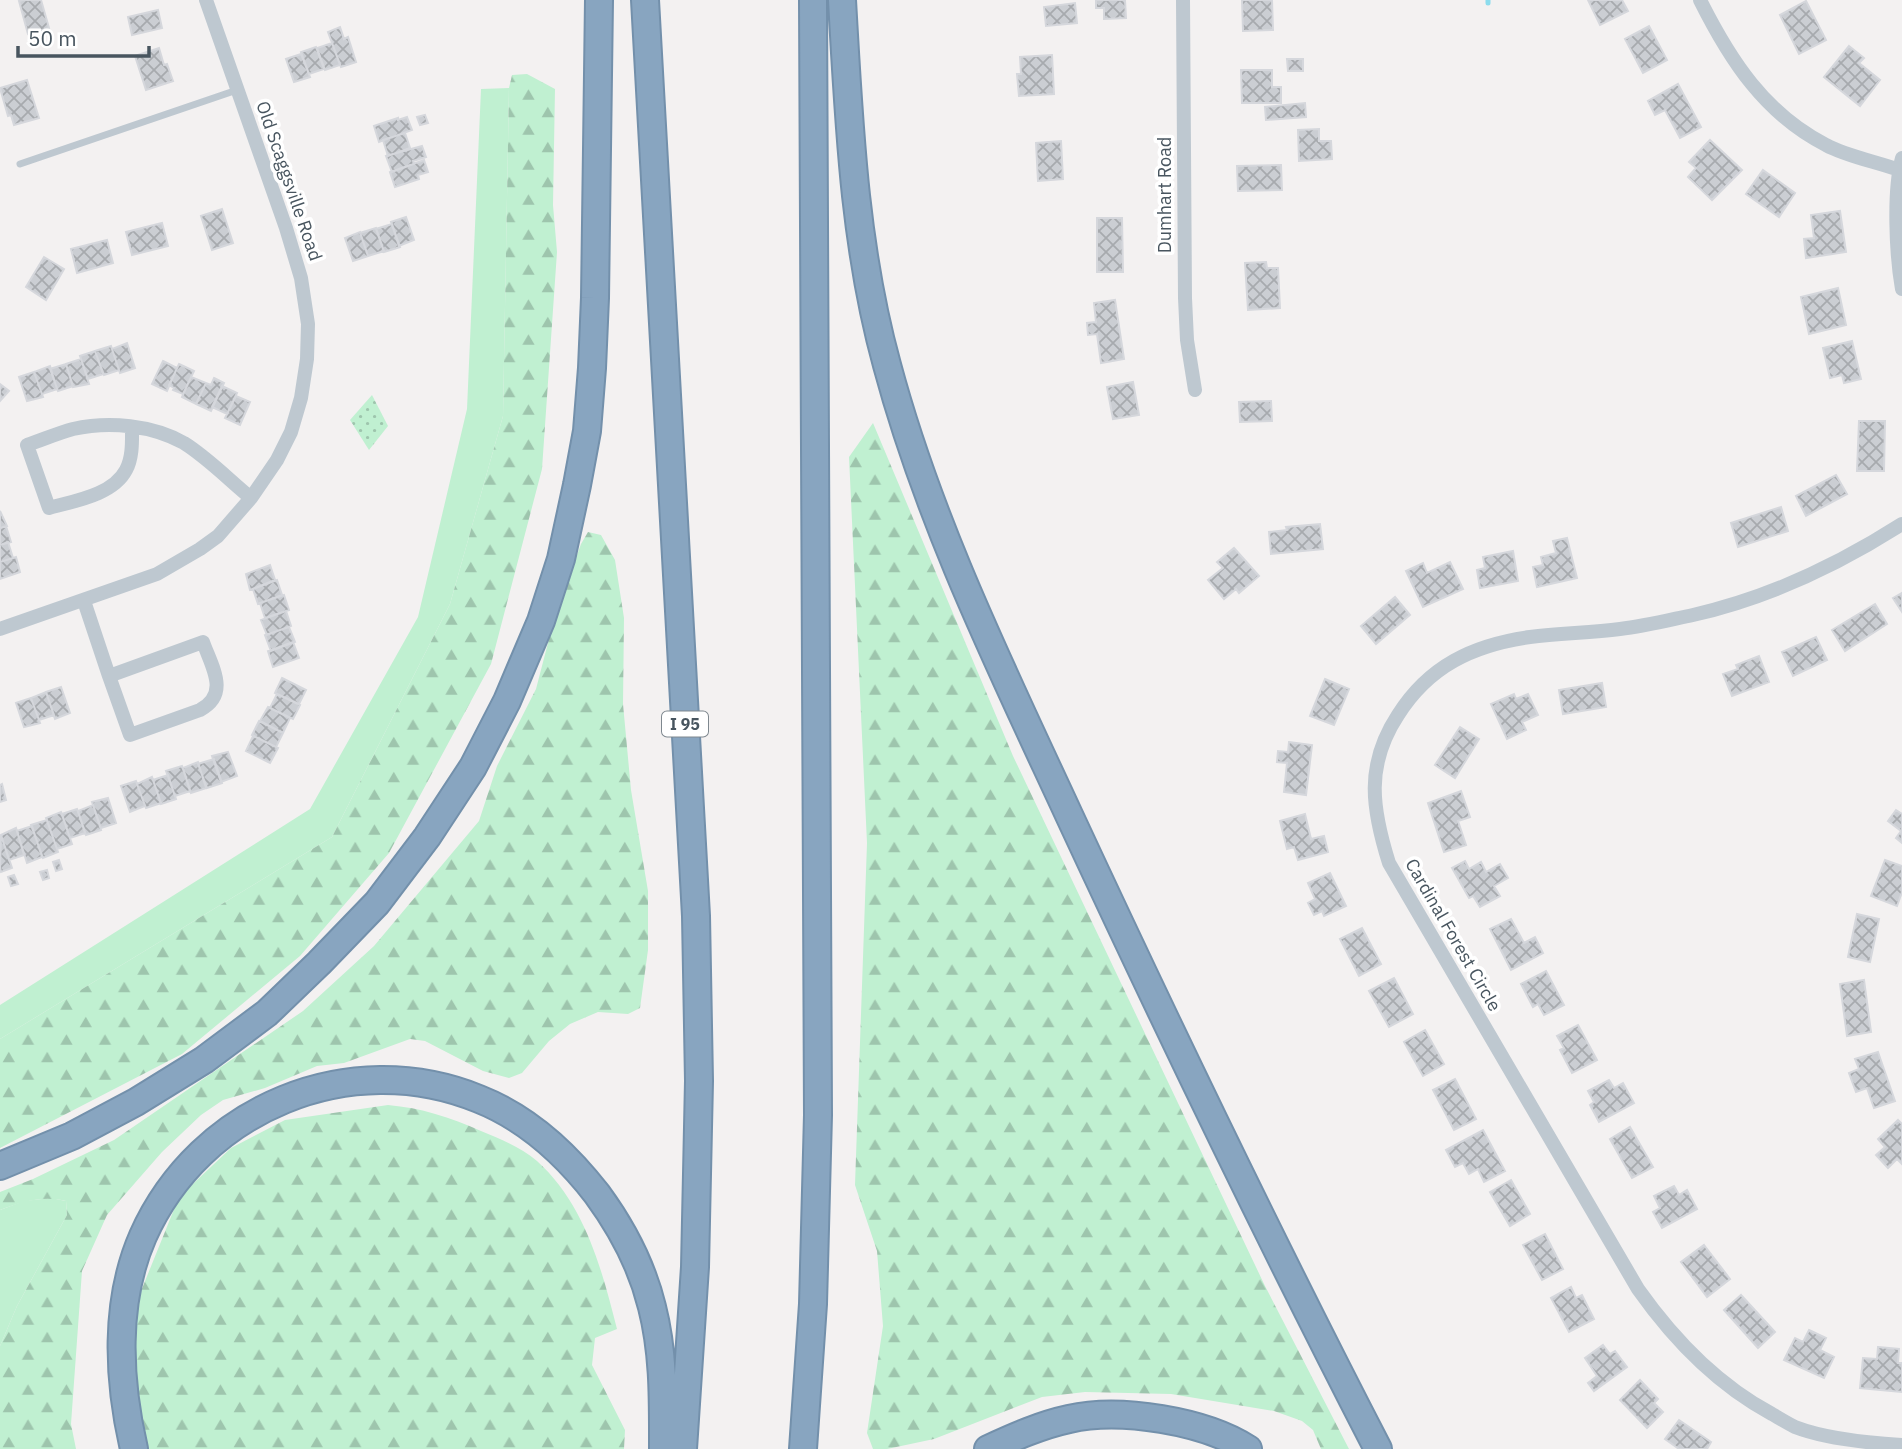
<svg xmlns="http://www.w3.org/2000/svg" width="1902" height="1449" font-family="'IBM Plex Sans',sans-serif">
	<defs>
		<pattern id="forest-firs" width="22" height="20" patternUnits="userSpaceOnUse" patternTransform="scale(1.75)"><rect width="22" height="20" fill="#c0f0d1"/><path d="M5 1l3.5 6h-7zM16 11l3.5 6h-7z" fill="#9ec5ad"/></pattern>
		<pattern id="park-dots" width="8" height="8" patternUnits="userSpaceOnUse" patternTransform="scale(1.75)"><rect width="8" height="8" fill="#c0f0d1"/><path d="M2 2h.1M6 6h.1" fill="none" stroke="#9ec5ad" stroke-width="1.8" stroke-linecap="round"/></pattern>
		<pattern id="building-cross-hatch" width="8" height="8" patternUnits="userSpaceOnUse" patternTransform="scale(1.75)"><rect width="8" height="8" fill="#cbced3"/><path d="M0 0l8 8M0 8l8-8" fill="none" stroke="#a7aaae"/></pattern>
	</defs>
	<rect width="100%" height="100%" fill="#f3f1f1"/>
	<!-- grass -->
	<path fill="#c0f0d1" d="M509,88L503,416L450,604L332,837L0,1039V1005L310,809L418,617L467,409L481,89Z
		M51,1198L66,1201L67,1215L17,1306L0,1346V1210L24,1201Z"/>
	<!-- forest -->
	<path fill="url(#forest-firs)" d="M527,74L555,89L553,205L557,252L542,469L491,664L389,853L300,956L182,1054L0,1148V1039L332,837L450,604L503,416L509,88L512,75Z
		M873,423L1013,756L1265,1286L1349,1449H1321L1313,1430L1302,1421L1274,1411L1171,1394L1085,1392L1042,1397L934,1439L887,1449H873L867,1433L883,1326L877,1251L855,1185L867,843L849,457Z
		M588,532L601,535L615,560L624,618L623,704L631,790L648,891V950L640,1008L628,1014L598,1012L570,1024L549,1041L522,1073L509,1078L483,1071L425,1041L410,1039L344,1063L317,1066L265,1088L223,1100L201,1115L162,1152L107,1215L82,1271L71,1424L76,1449H0V1346L17,1306L67,1215L66,1201C42,1195 22,1202 0,1210V1192L33,1179L114,1140L303,1011L374,946L479,821L497,766L536,689L555,616L581,544Z
		M388,1105C421,1108 450,1117 481,1131C500,1139 521,1147 537,1161C585,1204 602,1270 617,1329L595,1338L592,1365L625,1430L624,1449H149L137,1402L133,1345L137,1301L179,1197L231,1148L285,1120Z"/>
	<!-- park -->
	<path fill="url(#park-dots)" d="M372,395L388,426L369,450L350,420Z"/>
	<g fill="none" stroke-linecap="round" stroke-linejoin="round">
		<!-- stream -->
		<path stroke="#8cdced" stroke-width="5" d="M1488,0V3"/>
	</g>
	<!-- building -->
	<path fill="url(#building-cross-hatch)" stroke="#d5d7dc" stroke-width="2" d="M23,0H41L49,28L28,34L19,1Z
		M1096,0H1125L1126,18L1104,19V8H1096Z
		M1242,0H1272L1273,30L1243,31Z
		M1588,0H1622L1628,11L1600,25Z
		M1806,1L1826,40L1799,54L1780,15Z
		M1075,3L1077,23L1046,26L1044,7Z
		M158,10L162,28L132,35L128,17Z
		M1649,26L1667,60L1643,73L1625,39Z
		M340,27L344,39L348,37L356,62L341,67L328,32Z
		M332,43L340,65L325,70L317,48Z
		M1849,46L1864,58L1859,63L1880,80L1860,106L1824,77Z
		M316,47L324,69L309,74L301,52Z
		M159,48L164,65L167,64L173,81L146,90L135,56Z
		M301,54L310,77L294,82L286,59Z
		M1052,55L1054,94L1019,96L1017,74H1021L1020,57Z
		M1287,59H1303V71H1288Z
		M1241,70H1272V87H1281V103H1242Z
		M27,80L39,118L14,125L11,115L8,116L0,88Z
		M1678,84L1701,127L1680,138L1665,110L1655,115L1648,101Z
		M1305,103L1306,117L1266,120L1265,107Z
		M425,115L428,123L420,125L417,117Z
		M407,117L412,130L379,142L374,126L398,118V120Z
		M1319,129V141H1331L1332,159L1299,161L1298,130Z
		M405,133L410,148L388,156L383,140Z
		M1710,140L1742,170L1712,200L1688,177L1696,168L1689,162Z
		M1061,141L1063,179L1038,181L1036,143Z
		M422,146L426,157L413,161L414,164L392,172L386,156Z
		M424,160L428,172L418,175L419,179L395,187L390,172Z
		M1281,165L1282,190L1238,191L1237,166Z
		M1763,170L1795,193L1779,217L1746,194Z
		M222,209L233,243L212,250L201,216Z
		M1840,211L1846,252L1806,258L1804,239L1814,238L1811,215Z
		M406,217L414,240L399,246L391,222Z
		M1097,218H1122L1123,272H1097Z
		M162,223L168,246L132,255L126,232Z
		M392,224L400,247L384,252L376,229Z
		M376,228L384,251L368,256L360,233Z
		M360,232L368,256L353,261L345,238Z
		M107,240L113,263L77,273L71,249Z
		M44,257L64,269L46,300L26,287Z
		M1266,262L1267,268H1278L1280,308L1248,310L1245,263Z
		M1838,288L1846,325L1809,334L1801,297Z
		M1115,300L1124,359L1101,363L1097,334L1088,335L1087,323L1096,322L1094,303Z
		M1852,341L1861,379L1844,383L1842,375L1830,378L1823,348Z
		M127,343L135,368L120,373L112,349Z
		M111,346L119,370L104,375L95,351Z
		M95,351L103,374L88,379L80,356Z
		M81,359L89,384L73,387L66,364Z
		M163,361L177,368L167,391L152,384Z
		M66,364L73,386L58,391L50,369Z
		M179,364L194,371L183,394L173,390L174,388L169,385Z
		M50,366L57,389L42,394L34,372Z
		M34,372L43,397L27,401L19,377Z
		M191,377L206,383L196,404L182,397Z
		M214,378L224,383L211,411L196,404L206,383L211,385Z
		M1133,382L1139,415L1113,419L1107,387Z
		M0,384L9,391L0,401Z
		M222,386L237,393L227,414L212,407Z
		M236,396L250,402L240,425L225,418Z
		M1271,401L1272,421L1240,422L1239,402Z
		M1859,421H1885L1884,471H1857Z
		M1836,475L1847,494L1806,516L1796,496Z
		M1781,507L1788,531L1738,547L1731,523Z
		M0,511L7,526L0,528Z
		M1320,524L1323,549L1271,554L1269,532L1287,530L1286,527Z
		M6,526L11,542L0,545V528Z
		M1567,538L1577,578L1537,587L1533,567L1543,565L1541,557L1556,553L1553,541Z
		M8,542L13,558L0,562V545Z
		M1234,548L1259,576L1239,593L1236,589L1224,599L1208,580L1223,568L1217,562Z
		M1513,551L1518,581L1480,588L1477,570L1485,568L1483,557Z
		M16,557L20,572L0,579V562Z
		M1450,562L1463,589L1423,607L1406,571L1423,563L1427,573Z
		M270,565L275,580L250,590L246,574Z
		M277,580L282,595L258,604L253,589Z
		M1902,593V612L1893,598Z
		M284,595L289,610L265,618L260,603Z
		M1395,597L1410,615L1376,644L1361,626Z
		M1875,604L1887,624L1845,651L1832,630Z
		M286,611L291,626L267,635L261,620Z
		M289,627L295,642L271,651L265,635Z
		M1816,637L1827,660L1793,676L1782,652Z
		M293,642L299,658L273,667L268,651Z
		M1759,656L1769,682L1732,696L1723,674L1738,669L1736,665Z
		M282,678L306,690L299,704L275,693Z
		M1325,679L1349,689L1334,725L1310,716Z
		M1602,683L1606,707L1563,714L1559,690Z
		M61,687L70,713L55,719L46,692Z
		M46,692L54,715L39,720L31,698Z
		M277,694L300,705L293,719L270,708Z
		M1514,694L1516,699L1528,694L1538,715L1522,722L1526,730L1507,739L1491,704Z
		M31,698L40,723L24,727L16,703Z
		M268,707L290,718L283,733L260,721Z
		M259,721L283,733L276,747L252,735Z
		M1460,727L1479,739L1455,778L1435,765Z
		M253,736L278,748L270,763L246,751Z
		M1289,742L1312,745L1306,795L1284,792L1287,763L1277,762L1278,751L1288,752Z
		M228,752L237,776L221,782L212,756Z
		M214,759L222,783L207,788L198,764Z
		M198,762L206,788L191,793L183,768Z
		M182,766L190,791L175,796L166,771Z
		M168,775L176,799L161,804L153,780Z
		M152,777L161,803L146,808L137,784Z
		M136,781L145,806L130,812L121,786Z
		M2,784L6,800L0,802V785Z
		M1461,791L1470,817L1458,821L1466,845L1444,852L1428,803Z
		M108,798L116,823L101,828L92,802Z
		M93,805L101,830L86,835L78,811Z
		M77,809L85,833L70,838L62,814Z
		M1896,810L1902,814V843L1896,838L1901,831L1888,821Z
		M61,812L72,844L57,849L46,818Z
		M1305,814L1311,839L1324,836L1328,852L1298,860L1294,847L1287,849L1280,821Z
		M47,820L58,852L43,858L31,825Z
		M32,826L42,857L27,863L17,831Z
		M16,828L24,855L9,860L1,835Z
		M1,835L12,868L1,872L0,868Z
		M59,860L62,869L56,871L53,862Z
		M1885,860L1902,866V892L1897,906L1871,896Z
		M1465,861L1469,869L1481,862L1486,872L1500,864L1508,878L1494,886L1500,896L1480,907L1473,896L1469,898L1452,868Z
		M47,870L49,878L43,880L40,872Z
		M1330,873L1346,906L1324,916L1322,911L1314,915L1308,903L1315,899L1308,883Z
		M14,875L18,884L11,886L8,877Z
		M1857,914L1879,919L1870,962L1848,957Z
		M1511,919L1524,943L1535,937L1543,953L1511,970L1490,929Z
		M1362,928L1381,964L1359,976L1340,939Z
		M1546,971L1564,1005L1544,1015L1538,1004L1533,1007L1521,984Z
		M1394,978L1413,1014L1389,1027L1369,991Z
		M1864,980L1871,1032L1847,1036L1840,984Z
		M1578,1025L1597,1060L1572,1073L1560,1050L1564,1048L1557,1036Z
		M1425,1030L1444,1064L1423,1076L1404,1042Z
		M1878,1052L1895,1101L1874,1108L1867,1088L1856,1092L1849,1073L1859,1069L1855,1059Z
		M1455,1079L1476,1119L1454,1130L1433,1090Z
		M1609,1080L1614,1088L1623,1083L1634,1103L1599,1122L1590,1105L1594,1102L1588,1091Z
		M1898,1120L1902,1124V1164L1897,1159L1888,1168L1876,1155L1885,1147L1878,1139Z
		M1630,1127L1653,1167L1632,1178L1610,1139Z
		M1483,1130L1505,1171L1484,1182L1478,1169L1469,1174L1463,1163L1455,1167L1446,1150Z
		M1511,1180L1530,1214L1510,1226L1490,1192Z
		M1674,1186L1679,1195L1687,1190L1697,1209L1662,1228L1653,1212L1660,1208L1654,1196Z
		M1545,1234L1563,1269L1542,1280L1523,1245Z
		M1704,1245L1730,1279L1707,1297L1681,1262Z
		M1571,1287L1576,1298L1582,1295L1594,1319L1569,1332L1551,1298Z
		M1741,1295L1775,1332L1758,1348L1724,1310Z
		M1809,1330L1826,1338L1820,1350L1834,1357L1824,1378L1784,1360L1795,1338L1803,1342Z
		M1603,1345L1610,1354L1615,1351L1627,1367L1594,1391L1588,1383L1597,1376L1585,1358Z
		M1878,1347L1899,1349L1898,1363H1902V1392L1860,1388L1863,1358L1877,1359Z
		M1640,1380L1658,1399L1654,1403L1663,1412L1647,1428L1620,1400Z
		M1679,1420L1711,1442L1707,1449H1679L1665,1439Z"/>
	<g fill="none" stroke-linecap="round" stroke-linejoin="round">
		<defs>
			<path id="highway" d="M645,0L696,916L699,1081L695,1267L683,1449
				M842,0C849,122 854,246 887,365C929,522 1001,668 1069,815C1168,1028 1270,1240 1378,1449
				M0,1166L72,1136L136,1102L204,1060L267,1013L319,963L377,903L427,837L473,767L507,701L541,621L561,559L577,485L587,431L592,368L595,298L599,0
				M134,1449C118,1380 114,1302 143,1236C200,1108 350,1046 479,1099C527,1118 566,1154 597,1194C622,1228 642,1266 652,1307C664,1354 663,1401 663,1449
				M803,1449L813,1304L818,1115L813,0
				M988,1449C1014,1437 1041,1425 1069,1419C1120,1407 1205,1421 1248,1449"/>
		</defs>
		<!-- highway casing -->
		<use href="#highway" stroke="#7390ab" stroke-width="30"/>
		<!-- lane -->
		<path stroke="#bec8d0" stroke-width="7" d="M20,164L237,90"/>
		<!-- street -->
		<path stroke="#bec8d0" stroke-width="14" d="M1183,0L1185,298L1187,340L1195,390
			M1700,0C1730,60 1765,114 1826,145C1846,156 1877,162 1899,170
			M1902,158C1893,191 1896,255 1902,289
			M132,427C132,440 133,457 126,470C113,495 74,501 49,508L27,445C42,440 58,433 73,429C109,421 152,425 184,443C208,458 229,480 251,498
			M1902,524C1838,565 1768,598 1693,615C1669,620 1645,626 1620,629C1590,633 1560,633 1530,637C1473,645 1429,666 1398,715C1365,765 1372,809 1389,863L1638,1289C1674,1340 1716,1384 1772,1414C1779,1418 1787,1423 1795,1427C1826,1439 1869,1443 1902,1445
			M84,601L109,676L203,642C212,667 230,694 200,710L130,735L109,676
			M0,629L157,574L200,549L218,536L251,498L277,460L291,432L301,398L307,359L308,324L301,278L286,228L206,0"/>
		<!-- highway -->
		<use href="#highway" stroke="#88a5c0" stroke-width="26"/>
	</g>
	<g text-anchor="middle" stroke-width="7" stroke-linejoin="round" paint-order="stroke">
		<!-- shield labels -->
		<rect fill="#fff" stroke="#7f888f" stroke-width="2" x="662" y="711.5" width="46" height="25" rx="5"/>
		<g font-size="16" font-weight="bold" fill="#48555f">
			<text x="685" y="730">I 95</text>
		</g>
		<!-- street labels -->
		<g font-size="18" fill="#48555f" stroke="#fff">
			<text transform="translate(289 181) rotate(71)" y="6">Old Scaggsville Road</text>
			<text transform="translate(1165 195) rotate(-90)" y="6">Dumhart Road</text>
			<text transform="translate(1453 935) rotate(60)" y="6">Cardinal Forest Circle</text>
		</g>
	</g>
	<!-- scale -->
	<path d="M18 46v10h131v-10" fill="none" stroke="#48555f" stroke-width="3.5"/>
	<text x="28" y="46" font-size="21" fill="#48555f" stroke="#ffffff" stroke-width="5" paint-order="stroke">50 m</text>
</svg>
